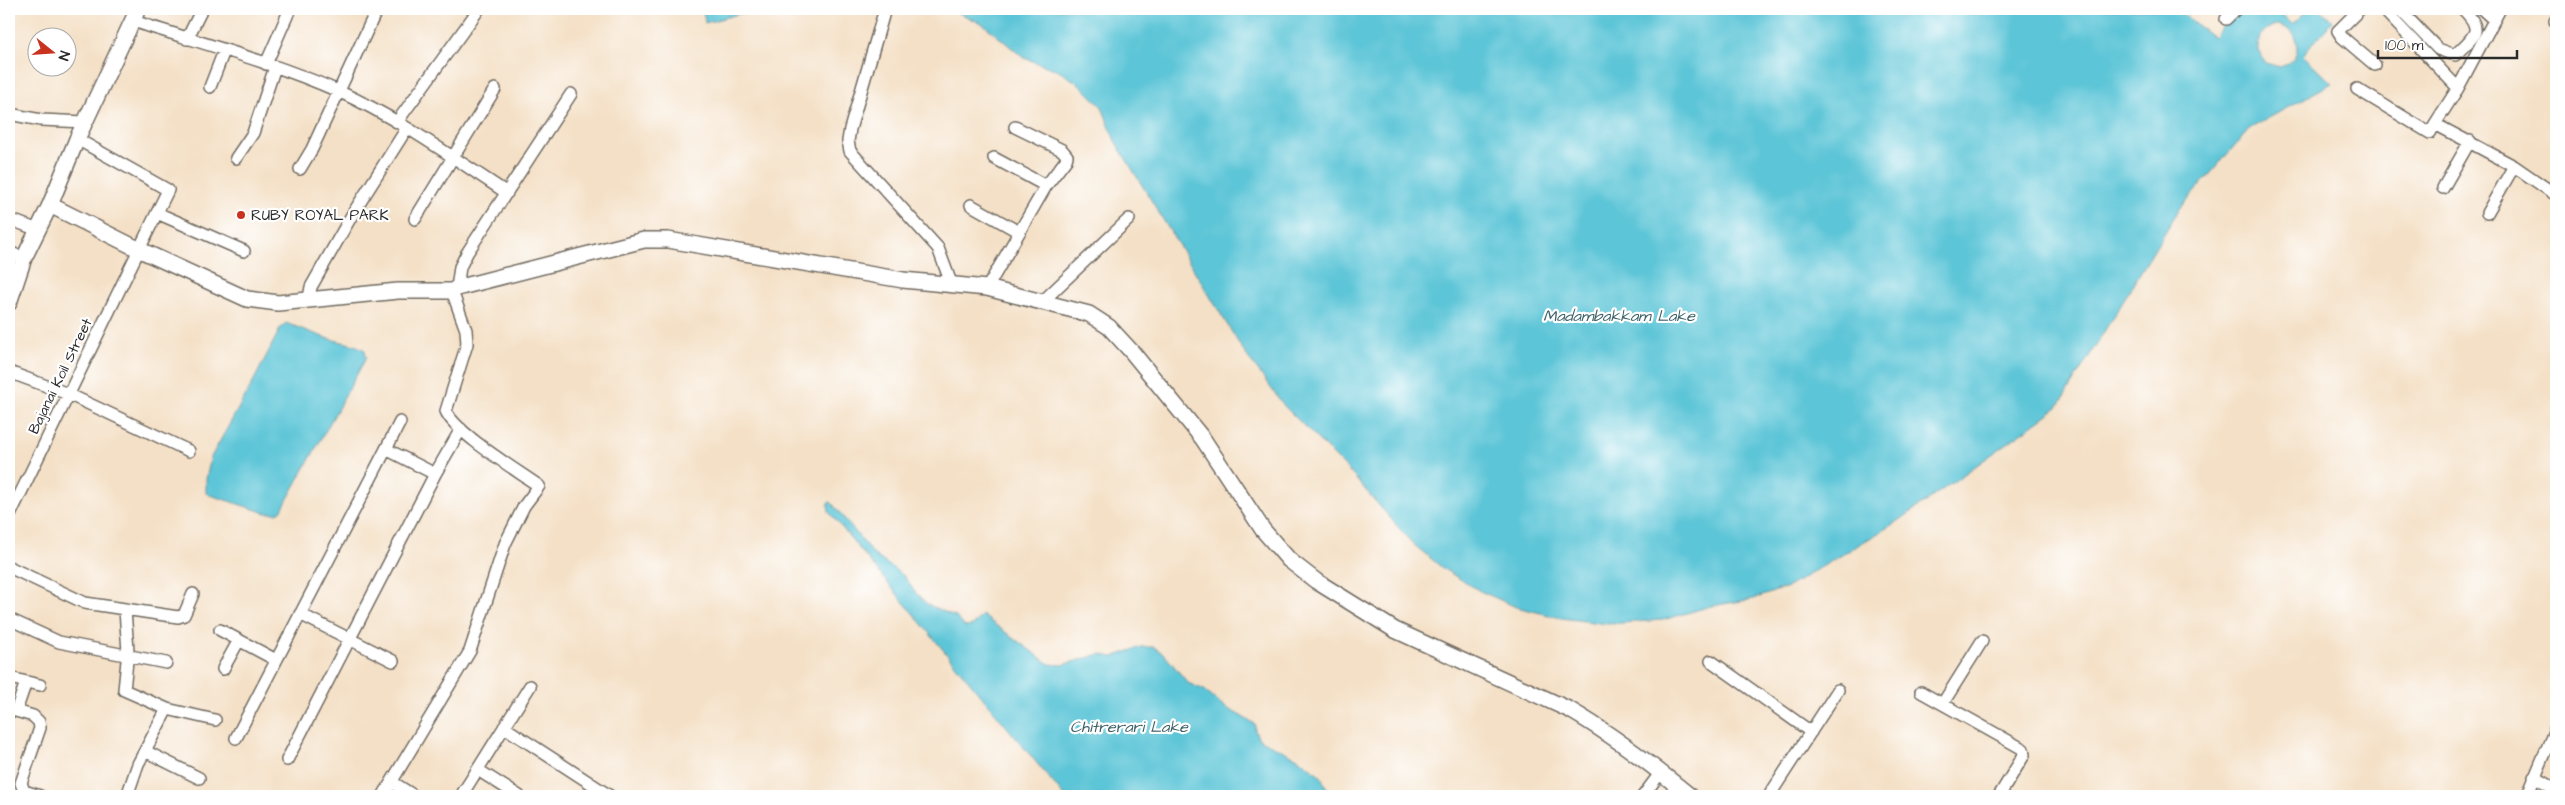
<svg xmlns="http://www.w3.org/2000/svg" width="2565" height="805" font-family="'Architects Daughter',sans-serif">
	<rect width="100%" height="100%" fill="#fff"/>
	<filter id="ink" filterUnits="userSpaceOnUse"><feTurbulence type="fractalNoise" baseFrequency=".02" numOctaves="2"/><feDisplacementMap in="SourceGraphic" scale="10" xChannelSelector="R" yChannelSelector="G"/><feConvolveMatrix kernelMatrix="1 2 1 2 8 2 1 2 1" color-interpolation-filters="sRGB"/></filter>
	<filter id="wash" filterUnits="userSpaceOnUse"><feTurbulence type="fractalNoise" baseFrequency=".0096" numOctaves="4" result="noise"/><feDisplacementMap in="SourceGraphic" scale="20" xChannelSelector="R" yChannelSelector="G"/><feGaussianBlur stdDeviation="1.12" result="paint"/><feColorMatrix in="noise" values="0 0 0 0 0 0 0 0 0 0 0 0 0 0 0 0 0 1.4 0 .05"/><feComposite in="paint" operator="in"/></filter>
	<g filter="url(#wash)">
		<rect width="100%" height="100%" fill="#f4e0c6"/>
		<!-- water -->
		<path fill="#5bc5d7" stroke="#437881" fill-rule="evenodd" d="M703,9H757L705,23Z
			M950,9H2176L2213,37L2239,9H2280L2279,11L2292,24L2309,9H2320L2333,21L2303,55L2332,83L2249,129L2178,211L2058,407L1900,520L1790,586L1754,599L1711,606L1663,620L1607,624L1561,618L1516,607L1480,591L1445,570L1413,544L1348,470L1285,407L1244,352L1115,141L1102,107L1078,83L1057,70L1024,58L983,24ZM2276,25C2303,28 2305,59 2280,67L2266,63L2258,51C2257,37 2263,29 2276,25Z
			M286,323L326,338L355,345L365,350L366,358L281,511L277,513H266L210,495L206,493V479L211,457L252,384L281,327Z
			M831,502L874,555L904,576L914,591L927,604L956,617L965,627L972,626L982,615L1049,664L1062,665L1100,654L1113,657L1141,647H1154L1164,654L1188,683L1202,689L1225,707L1255,724V731L1259,739L1298,758L1320,775L1331,796H1064L829,512L828,503Z"/>
	</g>
	<g filter="url(#ink)">
		<g fill="none" stroke-linecap="round" stroke-linejoin="round">
			<defs>
				<path id="street" d="M885,9L850,129L848,141L850,151L938,248L951,283
					M2360,9L2338,31L2342,37L2375,65
					M2383,9L2458,88L2500,9
					M2399,9L2438,49L2455,55C2474,36 2485,31 2463,9
					M2482,9L2494,20
					M2226,19L2236,9
					M133,21C201,43 272,62 338,91C398,118 452,157 507,193
					M2555,21L2556,20
					M187,39L202,9
					M266,64L290,9
					M210,87L224,51
					M2458,88L2435,124L2514,166L2556,195
					M2357,89L2430,133L2435,124
					M9,114L41,120L85,122
					M397,122L479,9
					M236,158L253,133L275,67
					M994,158L1046,186
					M300,169L312,149L377,9
					M2443,188L2470,141
					M971,205L1019,232
					M157,213L244,251
					M2487,213L2514,166
					M9,219L38,230
					M415,219L495,89
					M9,252L24,258
					M457,288L460,267L467,253L571,94
					M987,288L1046,186L1066,160L1067,156L1062,150L1015,127
					M309,298L311,287L352,215L407,128
					M1042,302L1129,219
					M9,372L68,394L189,451
					M386,449L435,474
					M9,517L168,190L77,139
					M9,567L85,603L178,617L184,615L193,594
					M125,610L128,651L124,690L167,709L138,764L127,796
					M300,614L393,661
					M9,619L59,642L166,663
					M220,630L276,660
					M1711,661L1811,732
					M223,669L239,640
					M10,678L40,685
					M1921,692L2023,749L2024,755L1999,796
					M1943,703L1982,641
					M9,709L33,716L39,722L40,728L21,783L24,791L40,796
					M167,709L215,720
					M16,711L26,682
					M504,727L610,796
					M236,738L400,422
					M145,751L199,778
					M287,760L435,474L461,429
					M478,770L519,796
					M2534,777L2556,790
					M392,782L414,796
					M383,796L470,651L505,544L524,506L539,486C518,471 455,433 446,411L467,344L466,330L452,291
					M461,796L530,686
					M1643,796L1661,772
					M1769,796L1838,690
					M2527,796L2556,727"/>
				<path id="secondary" d="M50,205L77,139L138,9
					M9,303L24,258L50,205L138,249L247,299L278,303L398,291H452L457,288L644,240H668L903,280L987,288L1089,314L1109,327L1132,352L1203,439L1263,530L1289,560L1316,581L1395,630L1570,710C1613,735 1652,765 1690,796"/>
			</defs>
			<!-- street casing -->
			<use href="#street" stroke="#716a61" stroke-width="14"/>
			<!-- secondary casing -->
			<use href="#secondary" stroke="#716a61" stroke-width="18"/>
			<!-- street -->
			<use href="#street" stroke="#fff" stroke-width="11"/>
			<!-- secondary -->
			<use href="#secondary" stroke="#fff" stroke-width="15"/>
		</g>
	</g>
	<!-- markers -->
	<circle fill="#c8321e" stroke="#fff" stroke-width="2" cx="241" cy="215" r="5"/>
	<g text-anchor="middle" stroke-width="4.5" stroke-linejoin="round" paint-order="stroke">
		<!-- poi labels -->
		<g font-size="15" fill="#2b2b2b" stroke="#fff" text-anchor="start">
			<text x="251" y="220">RUBY ROYAL PARK</text>
		</g>
		<!-- street labels -->
		<g font-size="15" fill="#2b2b2b" stroke="#fff">
			<text transform="translate(60 376) rotate(-64)" y="5">Bajanai Koil Street</text>
		</g>
		<!-- water labels -->
		<g font-size="16" font-style="italic" fill="#3c6167" stroke="#fff">
			<text x="1619" y="321">Madambakkam Lake</text>
			<text x="1129" y="732">Chitrerari Lake</text>
		</g>
	</g>
	<!-- margin -->
	<rect width="2565" height="805" fill="none" stroke="#fff" stroke-width="30"/>
	<!-- north arrow -->
	<g transform="translate(52 52) rotate(107)"><circle r="24" fill="#ffffff" stroke="#aaaaaa"/>
	<path d="M0-4L9 19L0 12L-9 19Z" fill="#c8321e"/>
	<text y="-8" font-size="14" font-weight="bold" text-anchor="middle" fill="#2b2b2b">N</text>
	</g>
	<!-- scale -->
	<path d="M2378 50v8h139v-8" fill="none" stroke="#2b2b2b" stroke-width="2.5"/>
	<text x="2385" y="50" font-size="15" fill="#2b2b2b" stroke="#ffffff" stroke-width="4" paint-order="stroke">100 m</text>
</svg>
